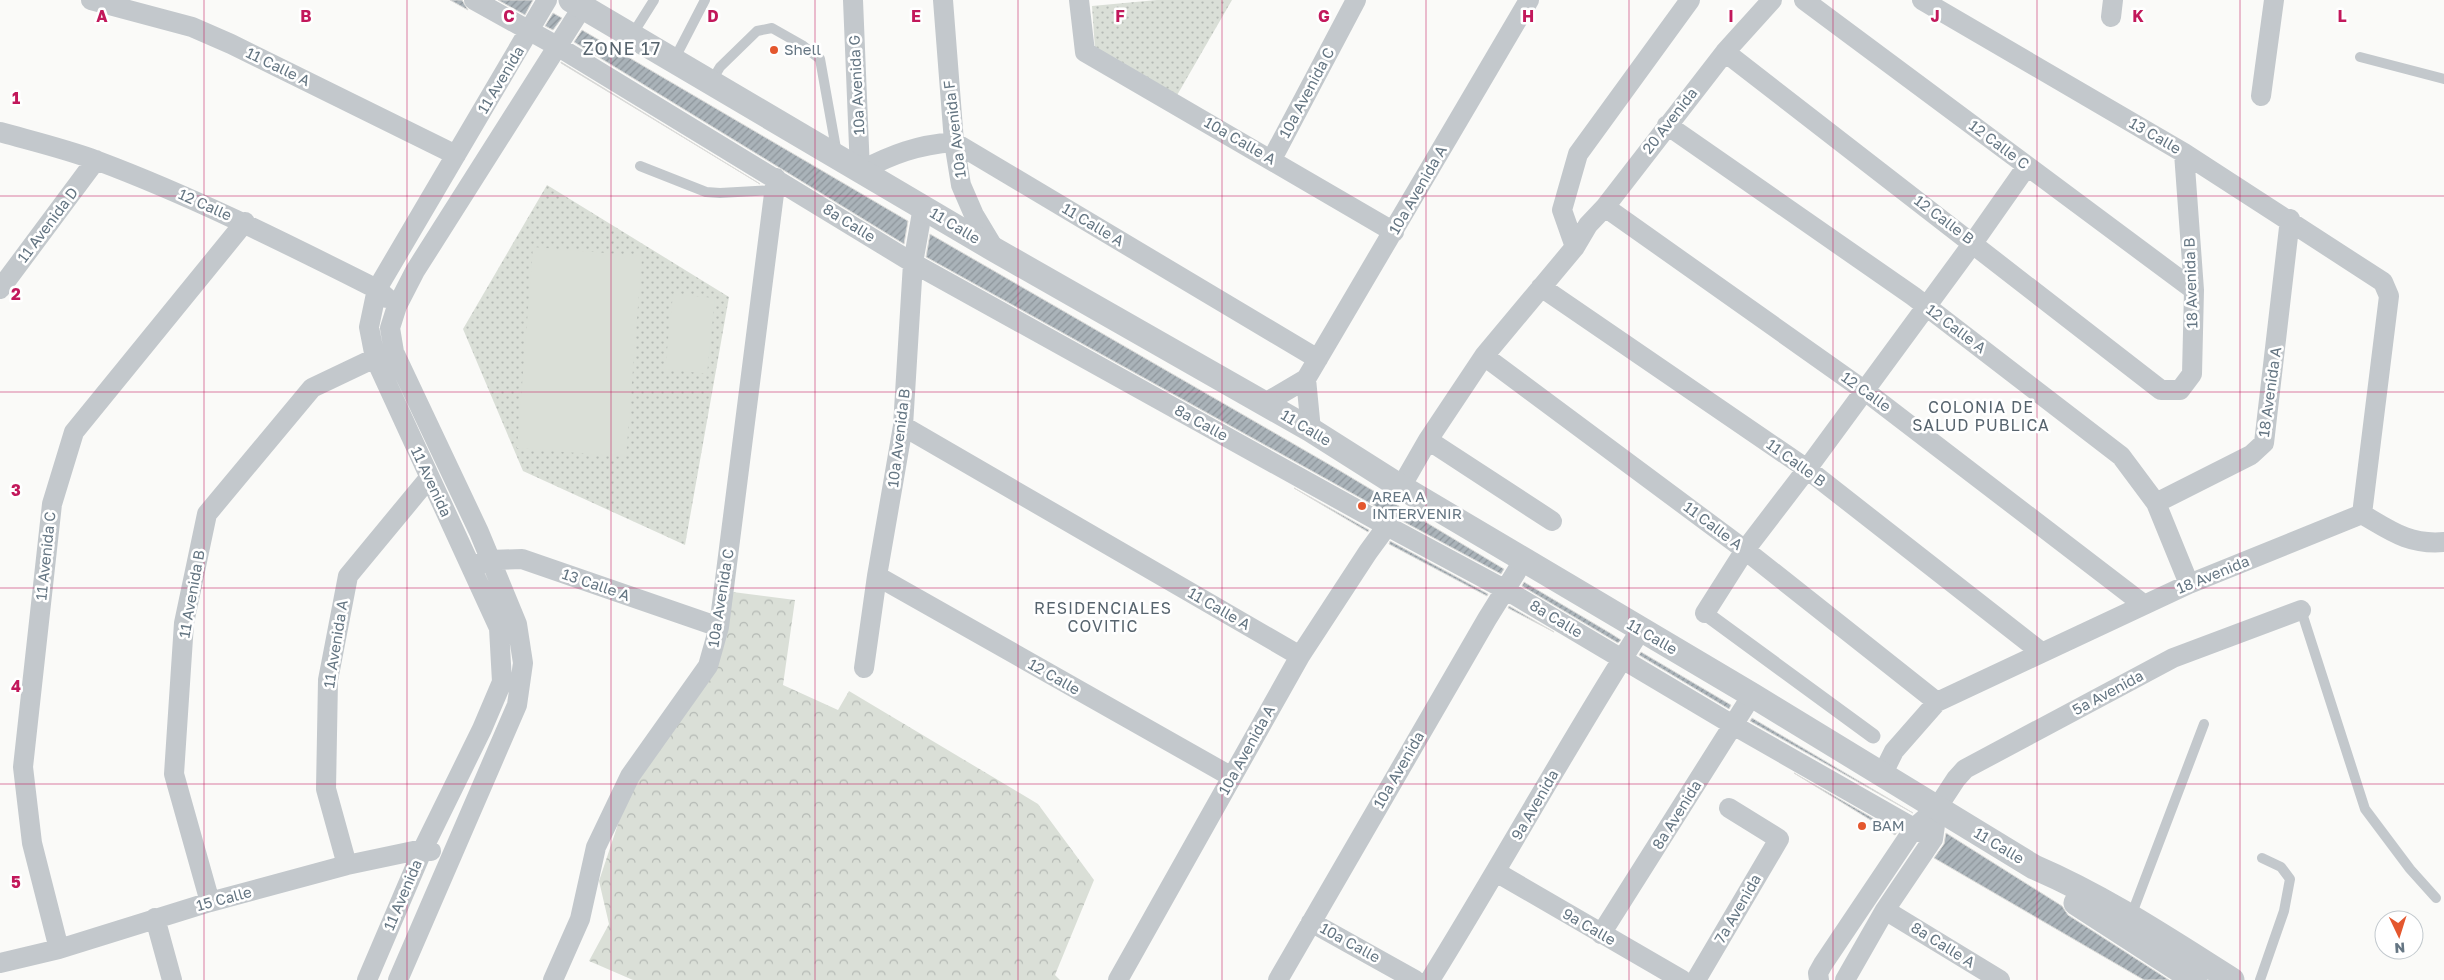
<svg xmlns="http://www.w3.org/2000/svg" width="2444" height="980" font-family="'Golos Text',sans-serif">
	<defs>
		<pattern id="forest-crowns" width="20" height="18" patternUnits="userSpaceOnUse" patternTransform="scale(1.25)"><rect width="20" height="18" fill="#dadfd7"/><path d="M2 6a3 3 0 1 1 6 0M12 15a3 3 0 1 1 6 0" fill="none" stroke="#b4b9b4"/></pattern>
		<pattern id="park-dots" width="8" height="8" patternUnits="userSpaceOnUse" patternTransform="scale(1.25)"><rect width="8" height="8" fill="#dadfd7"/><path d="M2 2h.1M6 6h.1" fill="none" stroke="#b4b9b4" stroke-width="1.8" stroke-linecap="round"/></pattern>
		<pattern id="building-hatch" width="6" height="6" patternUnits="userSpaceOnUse" patternTransform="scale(1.25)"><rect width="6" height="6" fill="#aab3b9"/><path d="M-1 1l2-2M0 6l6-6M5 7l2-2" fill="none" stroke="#8e969c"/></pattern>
	</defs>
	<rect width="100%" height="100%" fill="#fafaf8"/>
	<!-- forest -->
	<path fill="url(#forest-crowns)" d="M725,591L795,600L783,685L838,710L849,691L1038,804L1094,880L1055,975L1060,980H633L589,961L609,924L599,881L633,779L720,642Z"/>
	<!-- park -->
	<path fill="url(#park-dots)" d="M1157,0H1232L1176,97L1095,49L1092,6Z
		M547,185L729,297L685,545L523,471L463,329Z"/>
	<!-- garden -->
	<path fill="#dadfd7" d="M533,247L642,256L626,457L517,448Z
		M673,294L715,298L707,374L665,369Z"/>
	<!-- building -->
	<path fill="url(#building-hatch)" stroke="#dcdcda" d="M450,0H462L468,10Z
		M498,0H533L525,15Z
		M553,13L562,18L553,30L545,26Z
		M582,30L908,221L904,244L574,42Z
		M561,62L760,184L561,63Z
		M930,234L1337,469L1504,569L1501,574L1393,516L926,257Z
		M1294,488L1369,530L1368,532Z
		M1390,541L1488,594L1487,596L1389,544Z
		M1524,582L1610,633L1621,640L1618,643L1522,586Z
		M1509,606L1554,632L1508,608Z
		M1641,652L1731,705L1729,709L1639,655Z
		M1752,718L1808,751L1913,813L1750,721Z
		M1794,773L1897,832L1895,835Z
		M1946,833L2062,906L2068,915L2169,980H2144L1934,858L1944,844Z"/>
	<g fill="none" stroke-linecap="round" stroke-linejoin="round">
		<!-- service -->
		<path stroke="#c3c8cc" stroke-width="10" d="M632,35L654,0
			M2360,57L2444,79
			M674,60L705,0
			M711,82L720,67L757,31L772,28L802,45L820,59L837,154
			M640,166L706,192L720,193L775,190
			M2301,610L2365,809L2410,869L2436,898
			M2131,916L2204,724
			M2260,980L2284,911L2290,879L2281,867L2262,858"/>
		<!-- pedestrian -->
		<path stroke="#c3c8cc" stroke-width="15" d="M1705,613L1873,736"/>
		<!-- minor -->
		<path stroke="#c3c8cc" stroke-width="20" d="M91,0L192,27L231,44L456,155
			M474,0L557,46L913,263L1387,526L1506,590L1733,725L1933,839
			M853,0L860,171C893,154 917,145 954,142L1318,359
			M943,0L954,142L961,185L974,215L995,250
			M1079,0L1085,52L1394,232
			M1804,0L2194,290
			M1922,0L2184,153L2383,282L2389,296L2362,514
			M2111,17L2113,0
			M1725,52L2161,390H2180L2192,374L2194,290L2184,153
			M2261,96L2274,0
			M1667,125L1913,296L2121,456L2156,503L2189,584
			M0,132C32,141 66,149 98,161C194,197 285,243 377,289L387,298
			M1272,159L1356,0
			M1605,207L1865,391L2143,604
			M1575,247L1562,210L1578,154L1690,0
			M1541,287L1807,469L2041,652
			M0,289L96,160
			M1484,356L1745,550L1937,702
			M1306,379L1311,430
			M1265,403L1306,379L1529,0
			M903,426L1300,656
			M1428,440L1552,521
			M1401,487L1428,440L1484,356L1575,247L1588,225L1605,207L1725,52L1772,0
			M2156,503L2251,455L2264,443L2290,219
			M2362,514C2391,531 2409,545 2444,542
			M478,564L490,560L522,559L719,627
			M877,576L1232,777
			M1705,613L1745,550L1807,469L1973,243L2027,166
			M864,668L877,576L903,426L913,263L923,207
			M1882,775L1894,751L1937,702L2189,584L2362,514
			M347,865L326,789L328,680L348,576L429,478
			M1496,872L1682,980
			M210,902L174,774L184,623L207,514L312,388L375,358
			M1885,910L2000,980
			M155,918L172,980
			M1311,922L1415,980
			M1601,934L1752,695
			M59,949L32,843L23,767L52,504L74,432L245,222
			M0,963L59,949L210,902L347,865L423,849L431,851
			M367,980L423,849L482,729L502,682L499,628L375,358L369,327L377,289L547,0
			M398,980L517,705L523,663L517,624L479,532L394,352L390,328L397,306L415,271L583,6
			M553,980L580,919L596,847L630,776L708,666L719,627L776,178
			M1118,980L1300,656L1368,552L1387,526
			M1278,980L1487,619L1523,561
			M1430,980C1502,864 1567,745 1640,631
			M1696,980L1779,839L1729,808
			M1819,980L1818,973L1823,964L1915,827L1937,808L1956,779L1965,769L2173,658L2301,610
			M1845,980L1885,910L1933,839L1935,825"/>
		<!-- tertiary -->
		<path stroke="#c3c8cc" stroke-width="25" d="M571,0L995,250L1311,430L1401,487L1752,695L2034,867C2104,897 2167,939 2232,980
			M2076,903L2195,980"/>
	</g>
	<!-- grid -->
	<path fill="none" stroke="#c2185b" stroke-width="1" stroke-opacity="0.55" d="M204,0V980M407,0V980M611,0V980M815,0V980M1018,0V980M1222,0V980M1426,0V980M1629,0V980M1833,0V980M2037,0V980M2240,0V980M0,196H2444M0,392H2444M0,588H2444M0,784H2444"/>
	<!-- markers -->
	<g fill="#e4572e" stroke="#fff" stroke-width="2">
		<circle cx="774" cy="50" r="5"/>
		<circle cx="1362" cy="506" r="5"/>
		<circle cx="1862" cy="826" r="5"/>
	</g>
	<g text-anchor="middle" stroke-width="5" stroke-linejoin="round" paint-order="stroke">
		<!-- poi labels -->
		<g font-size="15" fill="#657683" stroke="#fff" text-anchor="start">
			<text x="784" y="55">Shell</text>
			<text x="1372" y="502">AREA A<tspan x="1372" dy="17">INTERVENIR</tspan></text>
			<text x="1872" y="831">BAM</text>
		</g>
		<!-- street labels -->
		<g font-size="15" fill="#657683" stroke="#fff">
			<text transform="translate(278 67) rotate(26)" y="5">11 Calle A</text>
			<text transform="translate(501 80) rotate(-59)" y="5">11 Avenida</text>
			<text transform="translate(857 85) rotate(-93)" y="5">10a Avenida G</text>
			<text transform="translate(1307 93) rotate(-62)" y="5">10a Avenida C</text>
			<text transform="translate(1670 121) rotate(-52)" y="5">20 Avenida</text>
			<text transform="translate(955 129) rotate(-97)" y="5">10a Avenida F</text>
			<text transform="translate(2155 136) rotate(30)" y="5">13 Calle</text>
			<text transform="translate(1240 141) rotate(30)" y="5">10a Calle A</text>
			<text transform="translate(1999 145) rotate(37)" y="5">12 Calle C</text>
			<text transform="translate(1418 190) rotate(-60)" y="5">10a Avenida A</text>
			<text transform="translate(205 205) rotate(24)" y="5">12 Calle</text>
			<text transform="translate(1944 220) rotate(37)" y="5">12 Calle B</text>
			<text transform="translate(849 223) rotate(32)" y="5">8a Calle</text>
			<text transform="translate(48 225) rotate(-53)" y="5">11 Avenida D</text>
			<text transform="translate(1093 225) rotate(31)" y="5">11 Calle A</text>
			<text transform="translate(955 226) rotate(31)" y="5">11 Calle</text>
			<text transform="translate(2191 283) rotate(-92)" y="5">18 Avenida B</text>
			<text transform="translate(1956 329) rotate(37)" y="5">12 Calle A</text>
			<text transform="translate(1866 392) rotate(36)" y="5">12 Calle</text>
			<text transform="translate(2270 392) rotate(-82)" y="5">18 Avenida A</text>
			<text transform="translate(1201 423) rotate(29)" y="5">8a Calle</text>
			<text transform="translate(1306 428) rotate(31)" y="5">11 Calle</text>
			<text transform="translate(899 438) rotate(-83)" y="5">10a Avenida B</text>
			<text transform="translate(1796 463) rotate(36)" y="5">11 Calle B</text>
			<text transform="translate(431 482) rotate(65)" y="5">11 Avenida</text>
			<text transform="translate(1713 526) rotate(37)" y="5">11 Calle A</text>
			<text transform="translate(46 556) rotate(-84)" y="5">11 Avenida C</text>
			<text transform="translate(2213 575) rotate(-22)" y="5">18 Avenida</text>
			<text transform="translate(596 585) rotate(19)" y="5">13 Calle A</text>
			<text transform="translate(192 594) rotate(-80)" y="5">11 Avenida B</text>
			<text transform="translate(721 598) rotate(-81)" y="5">10a Avenida C</text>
			<text transform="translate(1219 609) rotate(30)" y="5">11 Calle A</text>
			<text transform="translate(1556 619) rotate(31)" y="5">8a Calle</text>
			<text transform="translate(1652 637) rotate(30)" y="5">11 Calle</text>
			<text transform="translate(336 644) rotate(-81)" y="5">11 Avenida A</text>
			<text transform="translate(1054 677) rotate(30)" y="5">12 Calle</text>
			<text transform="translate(2108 693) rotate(-28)" y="5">5a Avenida</text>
			<text transform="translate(1247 750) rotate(-61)" y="5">10a Avenida A</text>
			<text transform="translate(1399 770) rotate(-60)" y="5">10a Avenida</text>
			<text transform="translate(1535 805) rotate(-60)" y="5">9a Avenida</text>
			<text transform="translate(1677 815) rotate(-58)" y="5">8a Avenida</text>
			<text transform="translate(1999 846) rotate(31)" y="5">11 Calle</text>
			<text transform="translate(403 895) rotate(-67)" y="5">11 Avenida</text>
			<text transform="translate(224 899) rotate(-15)" y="5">15 Calle</text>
			<text transform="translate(1738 909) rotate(-60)" y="5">7a Avenida</text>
			<text transform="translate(1589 927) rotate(30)" y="5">9a Calle</text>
			<text transform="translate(1350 943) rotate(29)" y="5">10a Calle</text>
			<text transform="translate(1943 945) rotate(32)" y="5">8a Calle A</text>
		</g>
		<!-- neighbourhood labels -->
		<g font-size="16" letter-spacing="1" fill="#57646e" stroke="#fff">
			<text x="1981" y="413">COLONIA DE<tspan x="1981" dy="18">SALUD PUBLICA</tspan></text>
			<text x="1103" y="614">RESIDENCIALES<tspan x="1103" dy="18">COVITIC</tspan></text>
		</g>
		<!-- quarter labels -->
		<g font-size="18" letter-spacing="1" fill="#57646e" stroke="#fff">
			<text x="622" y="55">ZONE 17</text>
		</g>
	</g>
	<g font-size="16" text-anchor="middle" font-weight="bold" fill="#c2185b" stroke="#fff" stroke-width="5" stroke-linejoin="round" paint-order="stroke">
		<text x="102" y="22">A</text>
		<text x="306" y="22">B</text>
		<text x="509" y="22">C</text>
		<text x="713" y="22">D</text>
		<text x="916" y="22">E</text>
		<text x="1120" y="22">F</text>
		<text x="1324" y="22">G</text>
		<text x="1528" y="22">H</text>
		<text x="1731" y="22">I</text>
		<text x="1935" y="22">J</text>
		<text x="2138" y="22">K</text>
		<text x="2342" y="22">L</text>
		<text x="16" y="104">1</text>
		<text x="16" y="300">2</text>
		<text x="16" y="496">3</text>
		<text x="16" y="692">4</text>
		<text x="16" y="888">5</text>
	</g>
	<!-- north arrow -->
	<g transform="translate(2399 935) rotate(176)"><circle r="24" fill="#ffffff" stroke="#c1c8cd"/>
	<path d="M0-4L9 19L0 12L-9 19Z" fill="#e4572e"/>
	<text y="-8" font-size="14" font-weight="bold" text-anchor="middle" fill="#657683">N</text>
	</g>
</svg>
